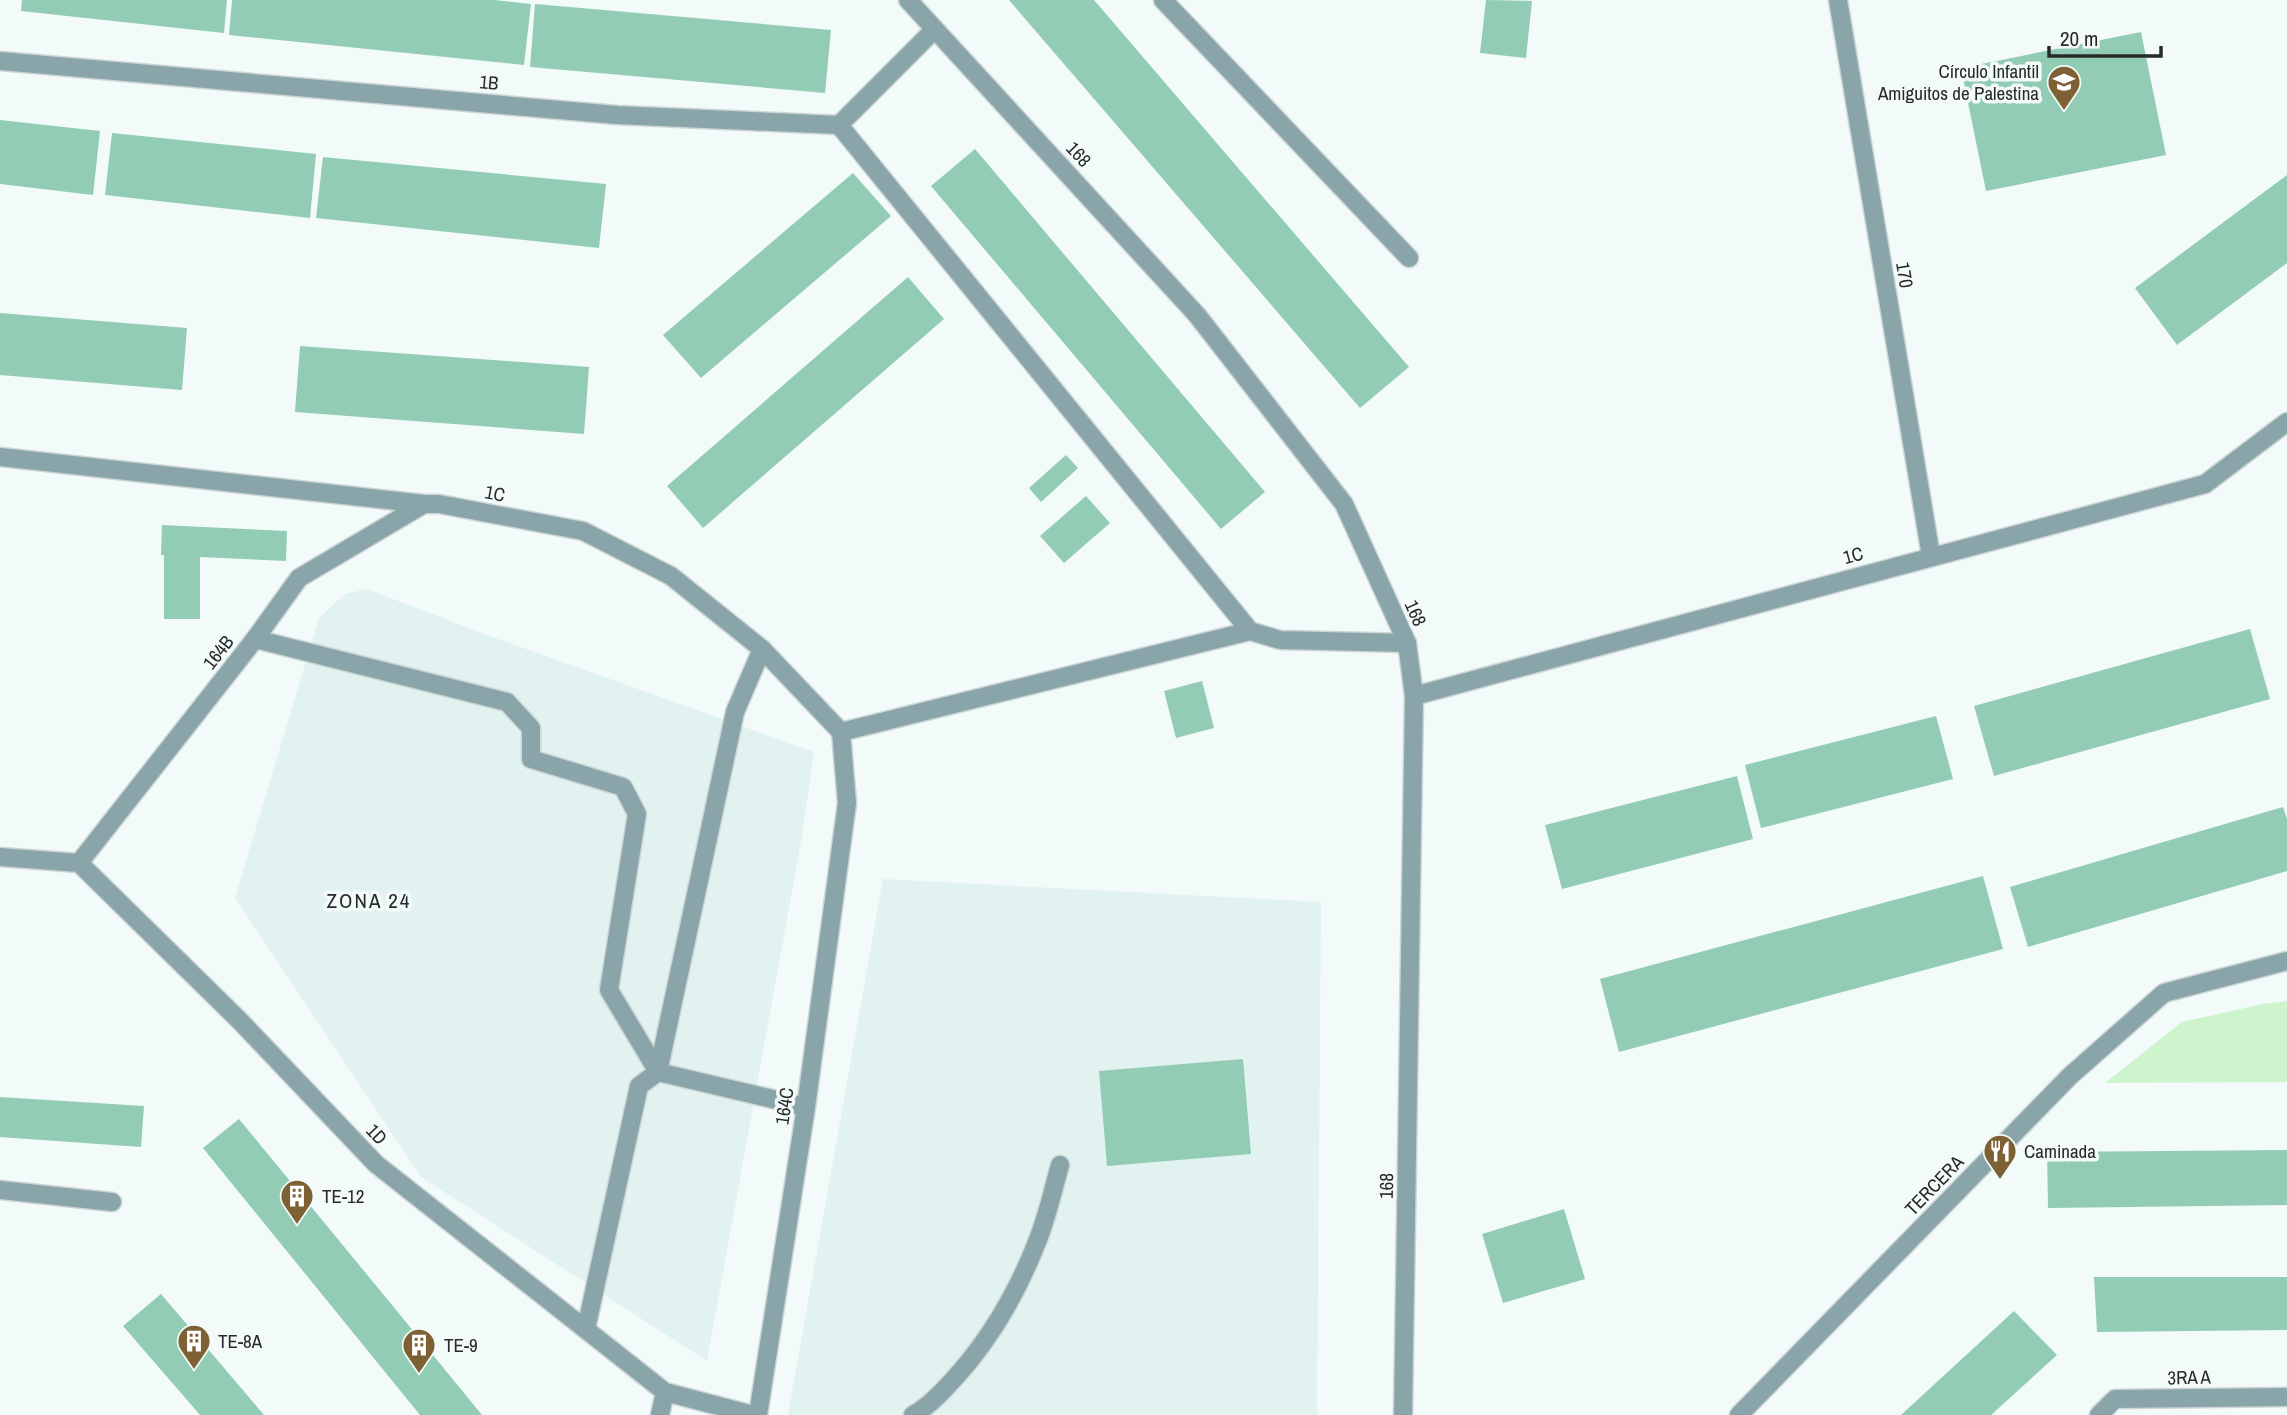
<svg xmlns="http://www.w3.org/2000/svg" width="2287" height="1415" font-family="'Archivo Narrow',sans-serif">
	<rect width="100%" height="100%" fill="#f3fafa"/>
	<!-- built -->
	<path fill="#e1f2f0" d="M367,589L487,635L814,752L802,836L707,1361L421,1177L235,898L319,618L345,594Z
		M883,879L1321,902L1317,1415H788Z"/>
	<!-- green -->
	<path fill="#cdf4cc" d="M2287,1001V1082L2105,1083L2182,1022L2263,1004Z"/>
	<!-- building -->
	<path fill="#93ccb4" d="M22,0H227L224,33L21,11Z
		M232,0H495L531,4L524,65L229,35Z
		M1009,0H1094L1409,367L1360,408Z
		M1486,0L1532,1L1526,58L1480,53Z
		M535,4L831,30L825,93L530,67Z
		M2141,32L2166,155L1986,191L1961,68Z
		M0,120L100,131L93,195L0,184Z
		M112,133L316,154L310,218L105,195Z
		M975,149L1265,492L1221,529L931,186Z
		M323,157L606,184L599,248L316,218Z
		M853,173L891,216L701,378L663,335Z
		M2287,175V263L2177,345L2135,288Z
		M908,277L944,319L703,528L667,486Z
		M0,313L187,328L182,390L0,375Z
		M300,346L589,367L584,434L295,412Z
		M1066,455L1078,468L1041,502L1029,488Z
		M1086,496L1110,523L1064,563L1040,536Z
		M162,525L287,531L286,561L200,557V619H164V555H161Z
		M2250,629L2270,699L1994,776L1974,706Z
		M1202,681L1214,728L1176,738L1164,691Z
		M1936,716L1953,779L1761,828L1745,765Z
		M1737,776L1753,839L1562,889L1545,825Z
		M2283,807L2287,819V871L2028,947L2010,887Z
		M1983,876L2003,949L1619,1052L1600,979Z
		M1243,1059L1251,1154L1107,1166L1099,1071Z
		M0,1097L144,1106L141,1147L0,1137Z
		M239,1119L392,1305L482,1415H420L203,1148Z
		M2287,1150V1205L2048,1208L2047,1152Z
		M1564,1209L1585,1279L1503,1303L1482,1234Z
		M2094,1277H2287V1330L2097,1332Z
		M161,1294L264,1415H200L123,1326Z
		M2014,1311L2057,1355L1991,1415H1901Z"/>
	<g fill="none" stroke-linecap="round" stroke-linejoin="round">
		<defs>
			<path id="lane" d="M839,125L1250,631
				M255,639L507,702L531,728V759L623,787L637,814L609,990L658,1072L735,712L762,649
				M841,732L1250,631L1280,640L1407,643
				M0,1190L112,1202
				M586,1329L639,1086L658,1072L806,1107
				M913,1415C929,1406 941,1393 953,1380C990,1340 1017,1293 1037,1242C1047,1218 1053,1190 1060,1165"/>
			<path id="street" d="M908,0L1197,315L1344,504L1407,643L1414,696L1403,1415
				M1163,0L1409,258
				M1838,0L1931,556
				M0,61L617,115L839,125L935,29
				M0,457L424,504H439L583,531L671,576L762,649L841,732L847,803L806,1107L758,1415
				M1414,696L2205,484L2287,422
				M0,857L79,863L240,1021L376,1164L665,1392L753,1415
				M79,863L255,639L299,578L424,504
				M660,1415L665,1392
				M1739,1415L2070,1076L2164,993L2287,961
				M2099,1415L2115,1399L2287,1397"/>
		</defs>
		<!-- lane casing -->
		<use href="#lane" stroke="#ced5d5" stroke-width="21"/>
		<!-- street casing -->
		<use href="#street" stroke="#ced5d5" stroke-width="21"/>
		<!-- lane -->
		<use href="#lane" stroke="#8aa5aa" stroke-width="18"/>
		<!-- street -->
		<use href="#street" stroke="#8aa5aa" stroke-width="18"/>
	</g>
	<!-- icons -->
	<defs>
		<symbol id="school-pin" viewBox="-11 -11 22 30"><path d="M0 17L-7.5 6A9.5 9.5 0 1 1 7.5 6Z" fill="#7d6033" stroke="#f3fafa"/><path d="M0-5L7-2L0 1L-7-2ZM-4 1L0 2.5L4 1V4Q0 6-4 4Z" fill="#fff"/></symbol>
		<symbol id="restaurant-pin" viewBox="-11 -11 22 30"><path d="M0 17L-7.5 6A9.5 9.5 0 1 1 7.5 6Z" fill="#7d6033" stroke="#f3fafa"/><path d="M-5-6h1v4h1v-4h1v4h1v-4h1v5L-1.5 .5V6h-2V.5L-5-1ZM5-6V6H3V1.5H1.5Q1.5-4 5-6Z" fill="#fff"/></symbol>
		<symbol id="building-pin" viewBox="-11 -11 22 30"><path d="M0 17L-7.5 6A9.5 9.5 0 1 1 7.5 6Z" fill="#7d6033" stroke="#f3fafa"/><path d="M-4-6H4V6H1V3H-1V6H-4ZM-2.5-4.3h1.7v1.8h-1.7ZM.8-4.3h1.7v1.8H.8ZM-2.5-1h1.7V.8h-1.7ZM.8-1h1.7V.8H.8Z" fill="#fff"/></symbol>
	</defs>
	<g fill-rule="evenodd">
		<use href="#school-pin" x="2045" y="63" width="38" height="52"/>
		<use href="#restaurant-pin" x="1981" y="1132" width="38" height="52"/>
		<use href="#building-pin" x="278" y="1177" width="38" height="52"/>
		<use href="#building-pin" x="175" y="1322" width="38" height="52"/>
		<use href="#building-pin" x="400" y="1326" width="38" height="52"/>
	</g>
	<g text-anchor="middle" stroke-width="7" stroke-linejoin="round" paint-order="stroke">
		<!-- poi labels -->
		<g font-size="19" fill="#272a2a" stroke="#f3fafa" text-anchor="start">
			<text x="2039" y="78" text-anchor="end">Círculo Infantil<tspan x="2039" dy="22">Amiguitos de Palestina</tspan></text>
			<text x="2024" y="1158">Caminada</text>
			<text x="322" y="1203">TE-12</text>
			<text x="218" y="1348">TE-8A</text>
			<text x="444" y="1352">TE-9</text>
		</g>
		<!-- street labels -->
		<g font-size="19" fill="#272a2a" stroke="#f3fafa">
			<text transform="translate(489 82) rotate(5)" y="7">1B</text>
			<text transform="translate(1079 154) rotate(47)" y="7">168</text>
			<text transform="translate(1905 275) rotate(81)" y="7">170</text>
			<text transform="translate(495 493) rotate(11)" y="7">1C</text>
			<text transform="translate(1853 555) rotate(-15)" y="7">1C</text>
			<text transform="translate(1416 613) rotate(66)" y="7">168</text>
			<text transform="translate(218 652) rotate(-52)" y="7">164B</text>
			<text transform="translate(784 1106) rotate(-82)" y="7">164C</text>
			<text transform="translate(377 1134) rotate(47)" y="7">1D</text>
			<text transform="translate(1934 1185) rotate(-46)" y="7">TERCERA</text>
			<text transform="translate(1386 1186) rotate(-89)" y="7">168</text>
			<text transform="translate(2189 1377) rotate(-1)" y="7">3RA A</text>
		</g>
		<!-- neighbourhood labels -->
		<g font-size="21" letter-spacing="2" fill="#272a2a" stroke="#f3fafa">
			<text x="369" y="908">ZONA 24</text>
		</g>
	</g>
	<!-- scale -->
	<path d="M2049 46v10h112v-10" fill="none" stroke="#272a2a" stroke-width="3.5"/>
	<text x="2060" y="46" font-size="21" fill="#272a2a" stroke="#f3fafa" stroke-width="5" paint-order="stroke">20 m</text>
</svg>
